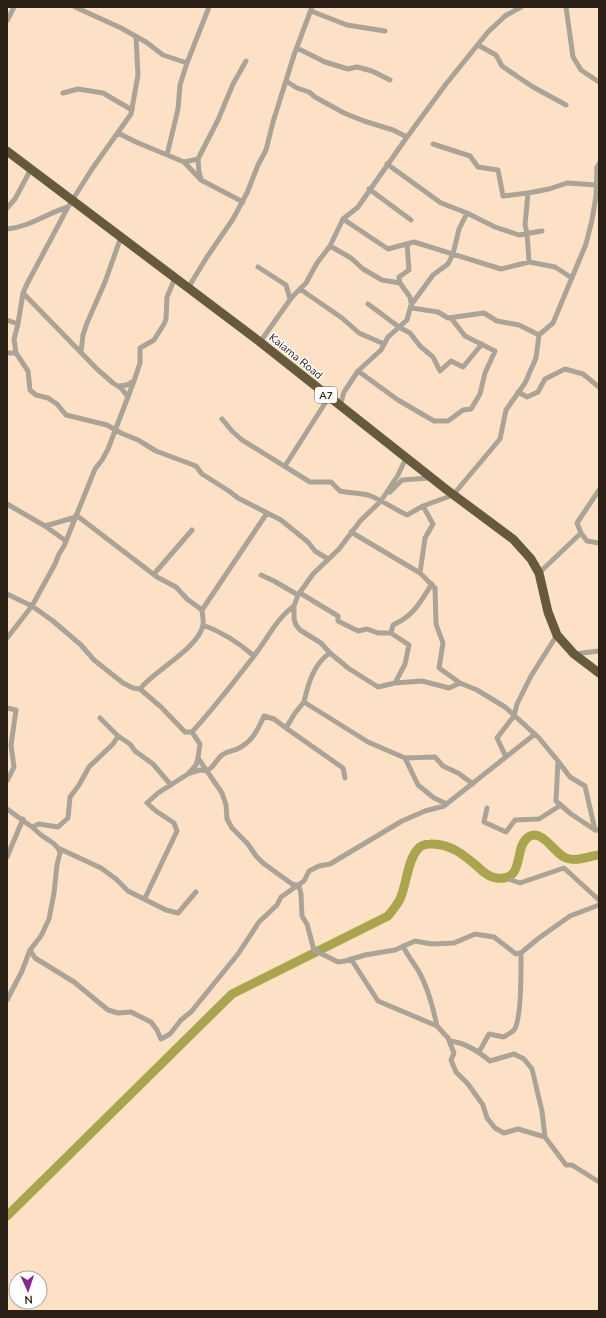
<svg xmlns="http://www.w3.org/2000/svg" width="606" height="1318" font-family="'Nunito Sans',sans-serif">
	<rect width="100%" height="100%" fill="#fde1c7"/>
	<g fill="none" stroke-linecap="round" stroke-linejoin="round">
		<!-- river -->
		<path stroke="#aaa44e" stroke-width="9" d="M7,1216L232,994L388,916C392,911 397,905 400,899C407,884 407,862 417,850C420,846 425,844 430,844C450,843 464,855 478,867C483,872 489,877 496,878C527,882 512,845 530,836C542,830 554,852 564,857C574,863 588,856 599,855"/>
		<!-- street -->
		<path stroke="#aba496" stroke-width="5" d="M75,7L121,28L146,42L163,55L187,63L209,7
			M566,7L573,57L581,70L599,82
			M311,11L347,25L385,31
			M7,21L14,7
			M478,45L496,55L502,66L518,77L533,87L566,105
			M297,48L325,62L348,69L357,67L372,71L390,80
			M286,81L297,88L309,92L315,97L344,113L364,121L393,130L407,137
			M63,93L78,89L103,93L132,110
			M118,133L136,142L184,162L201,180L243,202
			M433,144L470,156L478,167L498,170L503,196L528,193
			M167,155L178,109L180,85L187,63
			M184,162L198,159
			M387,164L441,203L467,213L495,227L519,235L542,231
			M201,179L199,172L198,159L218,120L233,84L246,61
			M369,189L411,220
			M7,208L15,199L31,169
			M343,219L388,249L414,242L501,269L529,262L555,267L572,278
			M7,229C30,227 47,213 68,207
			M330,246L351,258L363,269L382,280L400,283L410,297L412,308L438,312L448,318L484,313L497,321L519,325L539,335
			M529,262L527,233L525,225L528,193L549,189L567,183L596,185
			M258,267L286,285L290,299
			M400,283L399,277L409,270L407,244
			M188,288L207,257L233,219L247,193L258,165L266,150L273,122L294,55L312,7
			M300,289L342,318L359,333L384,344
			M23,293L97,369L113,383L121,388L128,397
			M368,304L399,327L410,333L420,346L433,357L440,371L451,361L463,367L482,344
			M7,320L18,324
			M260,342L292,297L306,283L317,263L330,246L343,219L358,207L407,137L446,84L488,32L505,16L521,7
			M81,352L83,335L87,323L105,282L121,237
			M7,353H16L14,339L18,324L23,293L27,284L68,207L92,169L131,114L138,75L136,37
			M16,353L28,371L30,390L36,395L48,398L57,404L66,415L107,425L121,433L138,440L156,451L196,466L202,474L229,491L238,498L281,520L308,542L315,551L328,559
			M358,371L398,400L434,421H448L463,410L471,409L480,394L485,373L495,351L465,336L451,318
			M118,386L127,385L134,381
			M518,392L527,397L538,392L545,379L565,369L583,374L599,387
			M340,406L344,392L358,371L381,350L388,337L407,320L411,305L433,275L448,264L453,254L459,229L467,213
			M222,419L232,431L242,440L310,482H331L340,491C349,493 359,493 368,495C382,500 394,509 407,515L423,506
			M406,458L398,475L381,501L361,520L339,549L313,574L298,595L294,606V619L296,625L300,630L321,643L330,653L348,668L378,687L395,683L422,681L449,688L460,683L477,690L505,707L539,738L558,761L570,777L585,786L595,830H599
			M285,466L329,397
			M599,490L577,523L581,533L587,541L599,543
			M390,492L402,480L429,478
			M7,504L45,526L66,541
			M76,515L157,577L176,587L187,599L202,610C202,614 204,621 203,625C198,649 155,670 140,689L161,707L185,732H192L200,744L198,758L222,793L226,805L227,819L232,828L248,844L256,856L263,863L292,884L299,886L301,894L302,916L307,924L314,950L338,962L345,961L365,955L395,950L415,941L432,944L454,943L475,934L494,937L516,954L522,952L539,938L570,916L599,905
			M45,526L76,517
			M351,532L420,573L435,588L436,624L443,643L439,668L460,683
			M420,573L425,538L433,524L423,506L453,495L500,439L506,410L525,383L536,358L539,335L553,323L586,244L592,220L596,196L597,167L599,164
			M539,573L581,533
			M154,574L192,530
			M261,575L274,581L298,595
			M300,593L338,616V621L358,631L367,629L378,633H391L393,625C415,615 419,603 432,584
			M7,594L32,606L53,621L81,645L94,660L123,683L133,688L140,689
			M202,610L267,513
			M203,625C222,632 238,642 254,656
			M391,633L409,645L405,664L395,683
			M7,638L32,606L55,564L59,554L64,546L95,469L102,460L108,449L134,381L140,363V348L154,340L164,324L166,319L167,297L175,278
			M330,653C314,663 308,684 304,702L368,742L405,758L418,785L434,798L447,804
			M574,654L599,651
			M304,702L295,713L286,728L343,768L345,778
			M7,708L16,710L11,745L14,767L7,781
			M192,732C214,708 234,682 254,656C267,639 277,618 294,606
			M118,736L130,744L135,751L153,764L171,785
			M506,757L497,738L514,716L517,704L531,676L557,635
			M405,758L435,757L443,766L458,773L473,784
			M558,761L556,801L571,814L595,830
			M190,773L200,770L207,771C216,765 215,761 222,755C227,751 234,751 239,748C253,741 258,729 264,716L274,719L286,728
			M487,808L484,822L506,832L515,820L539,819L561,805
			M7,809L32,827L41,835L53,843L58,848L60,853L57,865L54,893L49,919L41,936L30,950L22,971L7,1000
			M32,827L39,824L58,827L68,818L70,797L79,785L89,767L113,744L118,736L100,718
			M58,848L101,868L116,879L128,891L166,910L178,913L196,892
			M7,857L23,819
			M511,880L520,883L564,868L599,900
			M145,898L177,831L174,823L156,811L147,803L158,793L188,774L196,765L198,758
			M403,946C407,955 413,962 418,970C428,987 433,1007 437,1026
			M30,950L35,958L74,982L108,1010L118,1013L131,1012L151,1022L157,1030L161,1039L170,1034L181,1020L191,1012L238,954L259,922L277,905L281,897L304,881L309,871L319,866L330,864L402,821L425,811L444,806L535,734
			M351,959L378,1001L437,1026L448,1038L454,1053L451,1060L456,1072L468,1084L483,1105L487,1118L495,1128L504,1133L518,1129L545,1137
			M450,1041C466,1043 478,1051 490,1061L514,1054L524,1059L532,1069L542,1111L545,1137L566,1165H572L599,1182
			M479,1052L489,1034L504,1037C507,1035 512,1032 514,1030C522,1020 521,967 521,953"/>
		<!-- highway -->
		<path stroke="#67593c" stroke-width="9" d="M7,151L260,342L447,490L513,539L531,559L539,573L548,612L557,635L574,654L599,673"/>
	</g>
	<g text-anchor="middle" stroke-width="3" stroke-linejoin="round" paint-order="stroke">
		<!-- shield labels -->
		<rect fill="#fff" stroke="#6b645d" stroke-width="1" x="315" y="387" width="22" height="16" rx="3"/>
		<g font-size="10" font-weight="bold" fill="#2b2117">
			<text x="326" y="399">A7</text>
		</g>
		<!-- street labels -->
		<g font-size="11" fill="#2b2117" stroke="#fff">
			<text transform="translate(296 356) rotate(39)" y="4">Kaiama Road</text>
		</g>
	</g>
	<!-- border -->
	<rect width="606" height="1318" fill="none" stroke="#2b2117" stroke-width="16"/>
	<!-- north arrow -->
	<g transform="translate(28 1290) rotate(177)"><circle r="19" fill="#ffffff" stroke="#aaa6a2"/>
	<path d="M0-3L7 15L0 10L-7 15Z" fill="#852691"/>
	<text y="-6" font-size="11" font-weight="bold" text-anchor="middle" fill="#2b2117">N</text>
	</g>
</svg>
